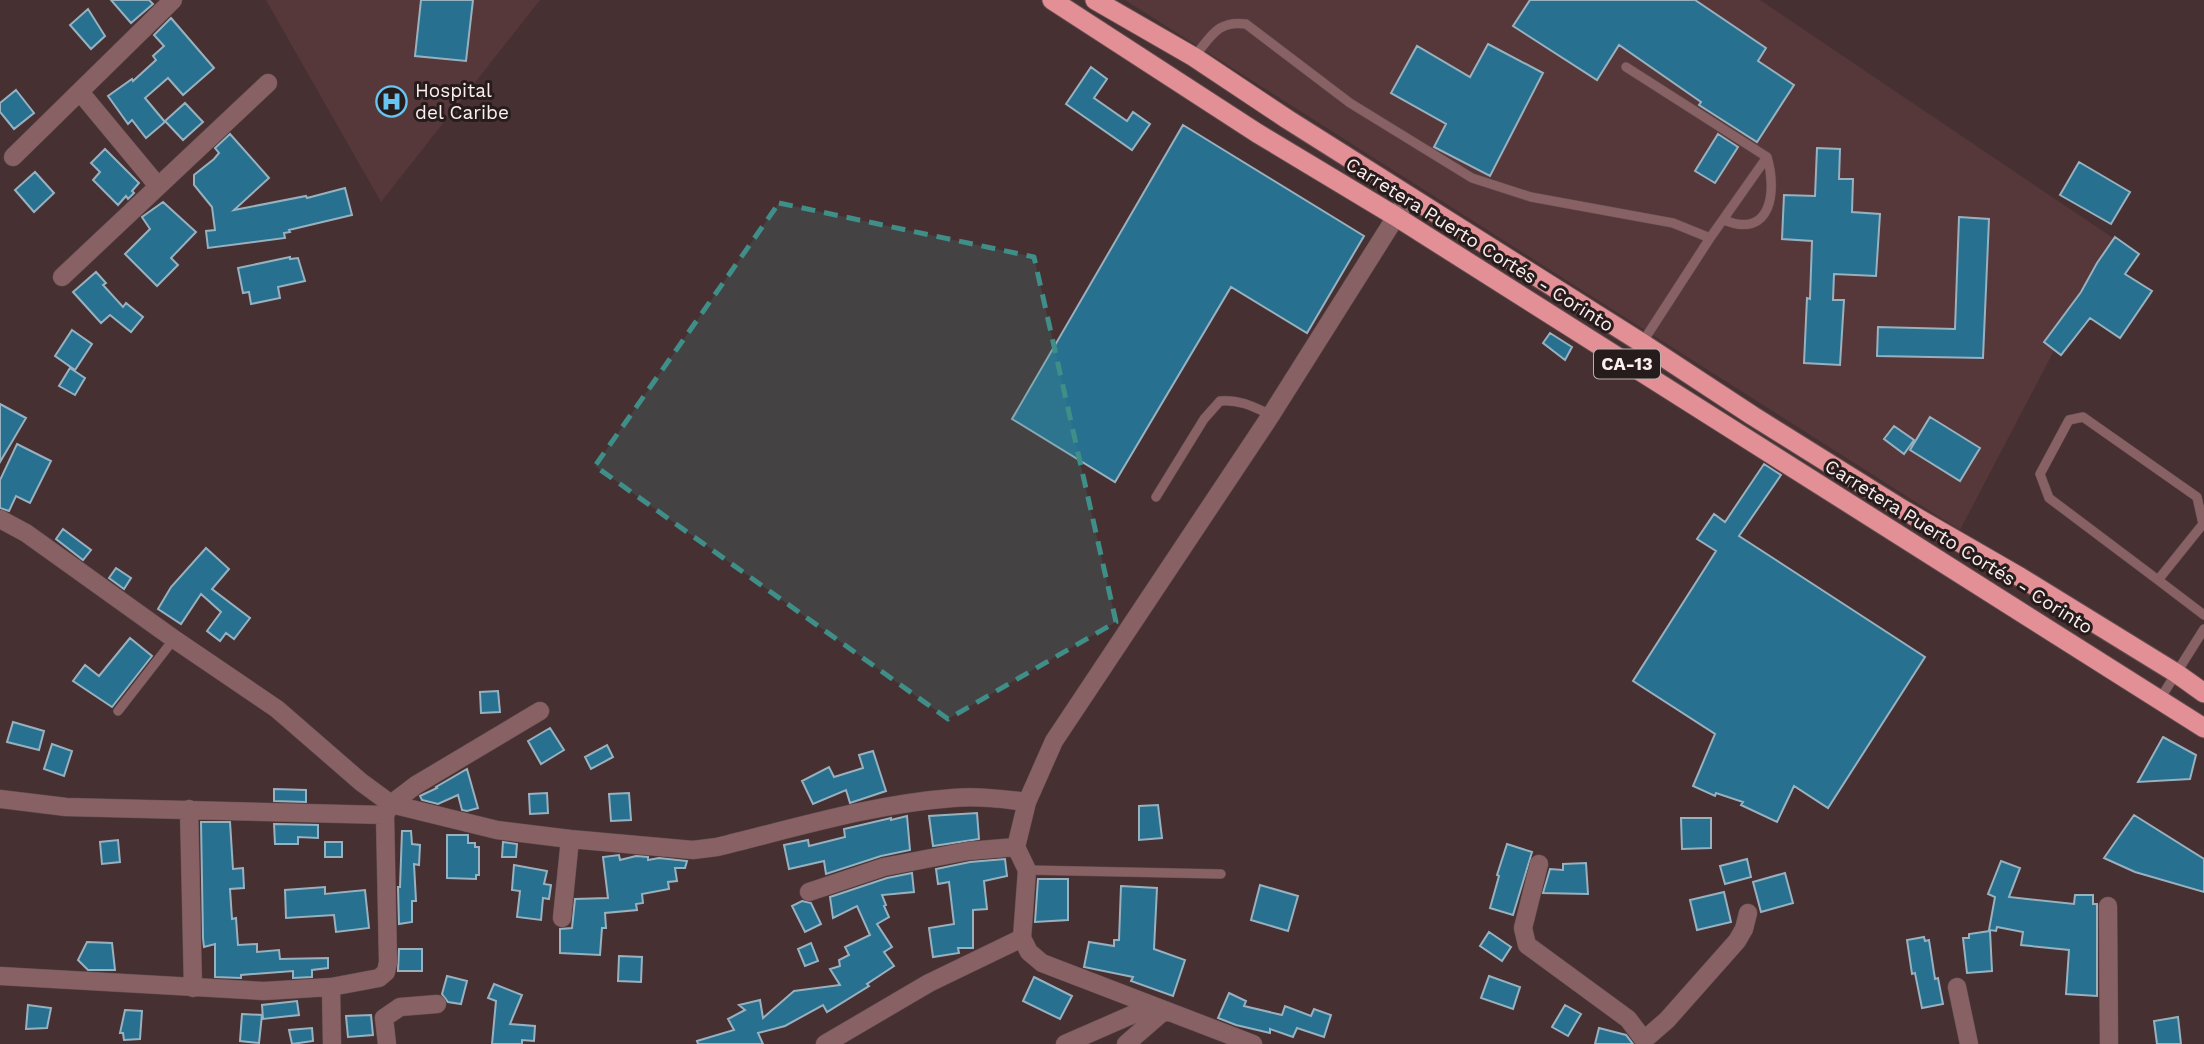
<svg xmlns="http://www.w3.org/2000/svg" width="2204" height="1044" font-family="'Work Sans',sans-serif">
	<rect width="100%" height="100%" fill="#473032"/>
	<!-- built -->
	<path fill="#57383a" d="M266,0H540L381,202Z
		M1125,0H1760L2113,238L1960,530Z"/>
	<!-- building -->
	<path fill="#287090" stroke="#98b1bf" stroke-width="2" d="M111,0H149L153,4L131,23Z
		M421,0H473L466,61L415,56Z
		M1530,0H1695L1766,48L1758,61L1794,85L1757,142L1699,105L1701,102L1619,45L1597,80L1513,26Z
		M88,9L105,36L91,49L70,25Z
		M171,18L214,68L183,95L168,78L145,98L165,122L146,138L132,120L128,124L108,96L132,79L133,81L156,60L153,56L164,46L154,35Z
		M1488,44L1543,73L1490,176L1434,147L1446,124L1391,93L1417,46L1470,77Z
		M1091,67L1107,79L1094,98L1127,121L1133,112L1150,124L1132,150L1066,104Z
		M16,90L34,113L14,129L0,112V103Z
		M185,103L203,122L183,140L165,121Z
		M1183,125L1364,236L1307,333L1231,287L1115,482L1012,419Z
		M230,134L269,178L234,210L306,196L307,198L345,188L352,215L289,230L290,232L284,233L285,238L208,248L206,231L215,230L212,207L194,185V175L214,159L219,153L215,148Z
		M1718,134L1738,147L1715,183L1695,171Z
		M1817,148L1840,149L1839,179H1853L1852,212L1880,214L1876,276L1834,274L1833,300H1844L1840,365L1804,363L1807,298L1810,299L1812,241L1782,239L1784,195L1815,196Z
		M105,149L139,183L132,191L134,193L128,199L126,196L118,205L93,180L100,172L91,163Z
		M2079,162L2130,192L2111,224L2060,195Z
		M35,172L54,193L34,212L15,190Z
		M163,202L196,232L171,258L178,265L157,286L125,254L150,229L142,217Z
		M1959,217L1989,219L1983,358L1877,356L1878,327L1955,329Z
		M2115,237L2139,254L2125,274L2152,291L2120,338L2090,318L2061,355L2044,342L2081,292L2097,263Z
		M290,257V259L298,258L305,281L278,287L280,298L251,304L249,292L243,293L238,268Z
		M96,272L106,283L103,285L123,307L126,303L143,317L131,332L110,315L101,323L73,292Z
		M72,330L92,344L75,370L55,356Z
		M1550,333L1572,347L1565,360L1543,343Z
		M70,368L85,378L75,395L59,386Z
		M0,404L26,418L0,462Z
		M1930,417L1980,448L1960,481L1910,450Z
		M1894,426L1914,440L1904,454L1884,439Z
		M17,444L51,461L30,503L16,496L9,511L0,508V480Z
		M1764,464L1781,475L1739,536L1925,657L1828,808L1794,786L1777,822L1741,805L1743,802L1716,793L1715,796L1693,786L1715,734L1633,681L1716,551L1697,539L1714,514L1725,522Z
		M63,529L91,550L83,560L56,539Z
		M206,548L229,569L212,589L250,618L234,639L226,633L220,641L207,631L221,612L201,594L181,624L158,609L171,587Z
		M116,568L131,578L124,589L109,578Z
		M130,638L152,656L112,707L73,681L85,665L99,676Z
		M498,691L500,712L481,713L480,692Z
		M13,722L44,731L39,750L7,742Z
		M550,728L564,750L541,764L528,741Z
		M2163,737L2196,755L2190,779L2138,782Z
		M52,744L72,751L64,776L44,769Z
		M607,745L613,757L591,769L585,757Z
		M873,751L886,791L850,803L846,790L813,804L802,781L829,767L834,777L863,768L859,755Z
		M467,769L478,808L467,811L462,810L458,795L438,804L422,800L420,796L422,795L437,788L436,787Z
		M274,789L306,790V802L274,801Z
		M547,793L548,813L530,814L529,794Z
		M629,793L631,820L611,821L609,794Z
		M1158,805L1162,838L1139,840V806Z
		M977,813L979,839L933,846L929,816Z
		M2134,815L2204,859V892L2135,872L2104,858Z
		M907,816L910,850L881,856L826,874L824,861L789,869L784,845L808,840L809,846L845,837L844,829L891,818V820Z
		M1681,818H1711V848L1682,849Z
		M201,822H230L233,869L243,868L244,888L230,889L232,919L236,918L238,945L257,944V952L279,950L280,959L328,958V968L312,970V977L293,978V971L241,975V978L215,977V944L204,947L203,938Z
		M274,824L318,825V838L298,837V844H275Z
		M402,831H411L412,844L420,845L419,865L414,864L416,901H412V922L399,924L398,887H400Z
		M447,835H468V843H475V847H479V875H476V879L447,878Z
		M118,840L120,862L102,864L100,842Z
		M325,842H342V857H325Z
		M503,842L517,844L516,857H502Z
		M1507,844L1532,852L1513,915L1490,908L1499,876L1497,875Z
		M619,855L620,860L636,856L648,857V860L659,858L687,861L685,868H675L677,881L668,882L669,889L642,894L643,903L636,904L637,910L605,913L606,928H602L600,955L560,953V929L572,928L575,899L608,898L603,857Z
		M1005,859L1007,876L984,881L987,909L973,910V948H958L959,953L933,957L929,928L954,924L949,882L938,884L936,869L970,862Z
		M1747,859L1751,877L1725,884L1720,866Z
		M2001,861L2020,868L2009,897L2074,904L2075,895H2093V904H2097V996L2066,994L2069,950L2021,945L2023,932L1997,927L1996,931L1989,930L1995,897L1988,894Z
		M1586,863L1588,894L1543,893L1550,869L1563,870V864Z
		M514,865L547,871L544,884L551,885L549,899L543,898L541,920L517,917L520,891L512,890Z
		M912,873L914,892L882,895L886,905L884,906L889,917L877,924L892,947L884,952L894,966L867,984L869,986L827,1012L823,1005L785,1026L758,1033L763,1044H698L697,1041L734,1030L728,1019L745,1010L739,1005L760,1000L763,1018L794,991L840,985L830,969L840,966L839,960L849,955L845,947L870,935L857,906L833,918L830,897L887,878Z
		M1785,873L1793,903L1761,912L1753,882Z
		M1038,879H1068V920L1035,922Z
		M1260,885L1298,896L1288,931L1251,920Z
		M1121,886L1157,888L1154,949L1185,960L1173,996L1131,981L1133,977L1084,967L1089,942L1114,946V940H1119Z
		M325,887V894L365,890L369,928L336,932L334,915L286,918L285,890Z
		M1724,892L1731,922L1697,930L1690,900Z
		M802,901L811,903L821,924L805,932L792,906Z
		M1990,931L1992,971L1967,973L1963,938H1969V934Z
		M1489,932L1511,947L1502,961L1480,946Z
		M1924,937L1925,941L1929,940L1935,979L1938,978L1943,1004L1922,1008L1915,973L1912,974L1907,940Z
		M87,942L112,943L115,970H88L78,960Z
		M811,943L818,961L805,966L798,949Z
		M399,949H422V971H398Z
		M619,956L642,957L641,982L618,981Z
		M447,976L467,981L461,1004L448,1002L442,994Z
		M1489,976L1520,987L1513,1009L1481,998Z
		M1034,977L1072,996L1060,1019L1023,1001Z
		M494,984L522,995L510,1024L535,1026L534,1041L522,1040V1044H492L496,1001L488,998Z
		M1229,993L1246,1001L1244,1006L1282,1015L1285,1006L1311,1016L1314,1009L1331,1015L1324,1037L1297,1028L1293,1037L1270,1029V1033L1236,1025L1218,1018Z
		M297,1001L299,1015L263,1019L262,1005Z
		M28,1005L51,1008L47,1028L26,1029Z
		M1565,1005L1581,1014L1568,1036L1552,1027Z
		M125,1010L142,1011L140,1039L124,1040L123,1033H120Z
		M242,1014L262,1015L259,1043L240,1041Z
		M371,1015L373,1035L348,1037L346,1016Z
		M2178,1017L2181,1044H2157L2154,1021Z
		M312,1028L313,1041L292,1044L289,1030Z
		M1599,1028L1626,1035L1633,1044H1595Z"/>
	<g fill="none" stroke-linecap="round" stroke-linejoin="round">
		<defs>
			<path id="service" d="M1194,57C1211,37 1217,20 1246,24L1350,103L1472,178L1531,197L1673,223L1710,238
				M1626,67L1767,157L1710,238L1642,343
				M1724,220C1772,240 1777,190 1767,157
				M2083,417L2197,497L2203,524L2158,580L2049,498L2040,474L2069,420Z
				M1156,497L1204,419L1220,401C1240,399 1254,407 1271,415
				M2158,580L2204,615
				M2160,699L2204,629
				M118,711L174,639
				M1027,870L1221,874"/>
			<path id="minor" d="M80,92L158,186
				M13,157L173,0
				M62,277L268,83
				M0,519L26,533L174,639L277,709L361,782L391,804L497,830L570,839L693,850L717,847C795,828 873,804 953,798C978,796 1003,799 1027,802
				M0,799L66,807L385,815
				M189,809L193,988
				M1539,864L1523,928L1527,945L1628,1019L1644,1040V1044
				M809,892L884,867L968,851L1016,847
				M2108,906L2109,1044
				M562,918L570,839
				M0,976L264,991L331,987L379,978L386,972L388,962L385,815L391,804L416,785L540,711
				M331,987L332,1044
				M1957,987L1969,1044
				M1644,1040L1667,1020L1737,941L1744,929L1748,913
				M387,1044L384,1018L400,1007L437,1004
				M825,1044L929,983L1022,938
				M1065,1044L1152,1006
				M1126,1044L1165,1010
				M1253,1044L1042,963L1029,952L1022,938L1027,870L1016,847L1027,802L1054,741L1271,415L1409,196"/>
			<path id="trunk" d="M1052,0L1257,133L1395,216L2204,728
				M1095,0L1194,57L1287,119L1642,343L1753,416L1902,509L2020,577L2176,673L2204,693"/>
		</defs>
		<!-- service casing -->
		<use href="#service" stroke="#644e50" stroke-width="10"/>
		<!-- minor casing -->
		<use href="#minor" stroke="#644e50" stroke-width="19"/>
		<!-- trunk casing -->
		<use href="#trunk" stroke="#644e50" stroke-width="21"/>
		<!-- service -->
		<use href="#service" stroke="#876164" stroke-width="9"/>
		<!-- minor -->
		<use href="#minor" stroke="#876164" stroke-width="18"/>
		<!-- trunk -->
		<use href="#trunk" stroke="#e29096" stroke-width="19"/>
	</g>
	<!-- marked area -->
	<path fill="#3f8e88" fill-opacity="0.2" stroke="#3f8e88" stroke-width="5" stroke-dasharray="14 9" stroke-linejoin="round" d="M779,203L1034,257L1116,622L948,719L595,466Z"/>
	<!-- icons -->
	<defs>
		<symbol id="hospital-ring" viewBox="-11 -11 22 22"><circle r="9.5" fill="#261c1c" stroke="#68c4f0" stroke-width="1.5"/><path d="M-5-5h3v3.5h4V-5h3V5h-3V1.5h-4V5h-3Z" fill="#68c4f0"/></symbol>
	</defs>
	<g fill-rule="evenodd">
		<use href="#hospital-ring" x="374" y="84" width="35" height="35"/>
	</g>
	<g text-anchor="middle" stroke-width="6" stroke-linejoin="round" paint-order="stroke">
		<!-- shield labels -->
		<rect fill="#261c1c" stroke="#bcafb0" stroke-width="2" x="1594" y="349.5" width="66" height="29" rx="5"/>
		<g font-size="18" font-weight="bold" fill="#fdeeef">
			<text x="1627" y="370">CA-13</text>
		</g>
		<!-- poi labels -->
		<g font-size="19" fill="#fdeeef" stroke="#261c1c" text-anchor="start">
			<text x="415" y="97">Hospital<tspan x="415" dy="22">del Caribe</tspan></text>
		</g>
		<!-- street labels -->
		<g font-size="19" fill="#fdeeef" stroke="#261c1c">
			<text transform="translate(1480 244) rotate(32)" y="7">Carretera Puerto Cortés - Corinto</text>
			<text transform="translate(1959 546) rotate(32)" y="7">Carretera Puerto Cortés - Corinto</text>
		</g>
	</g>
</svg>
